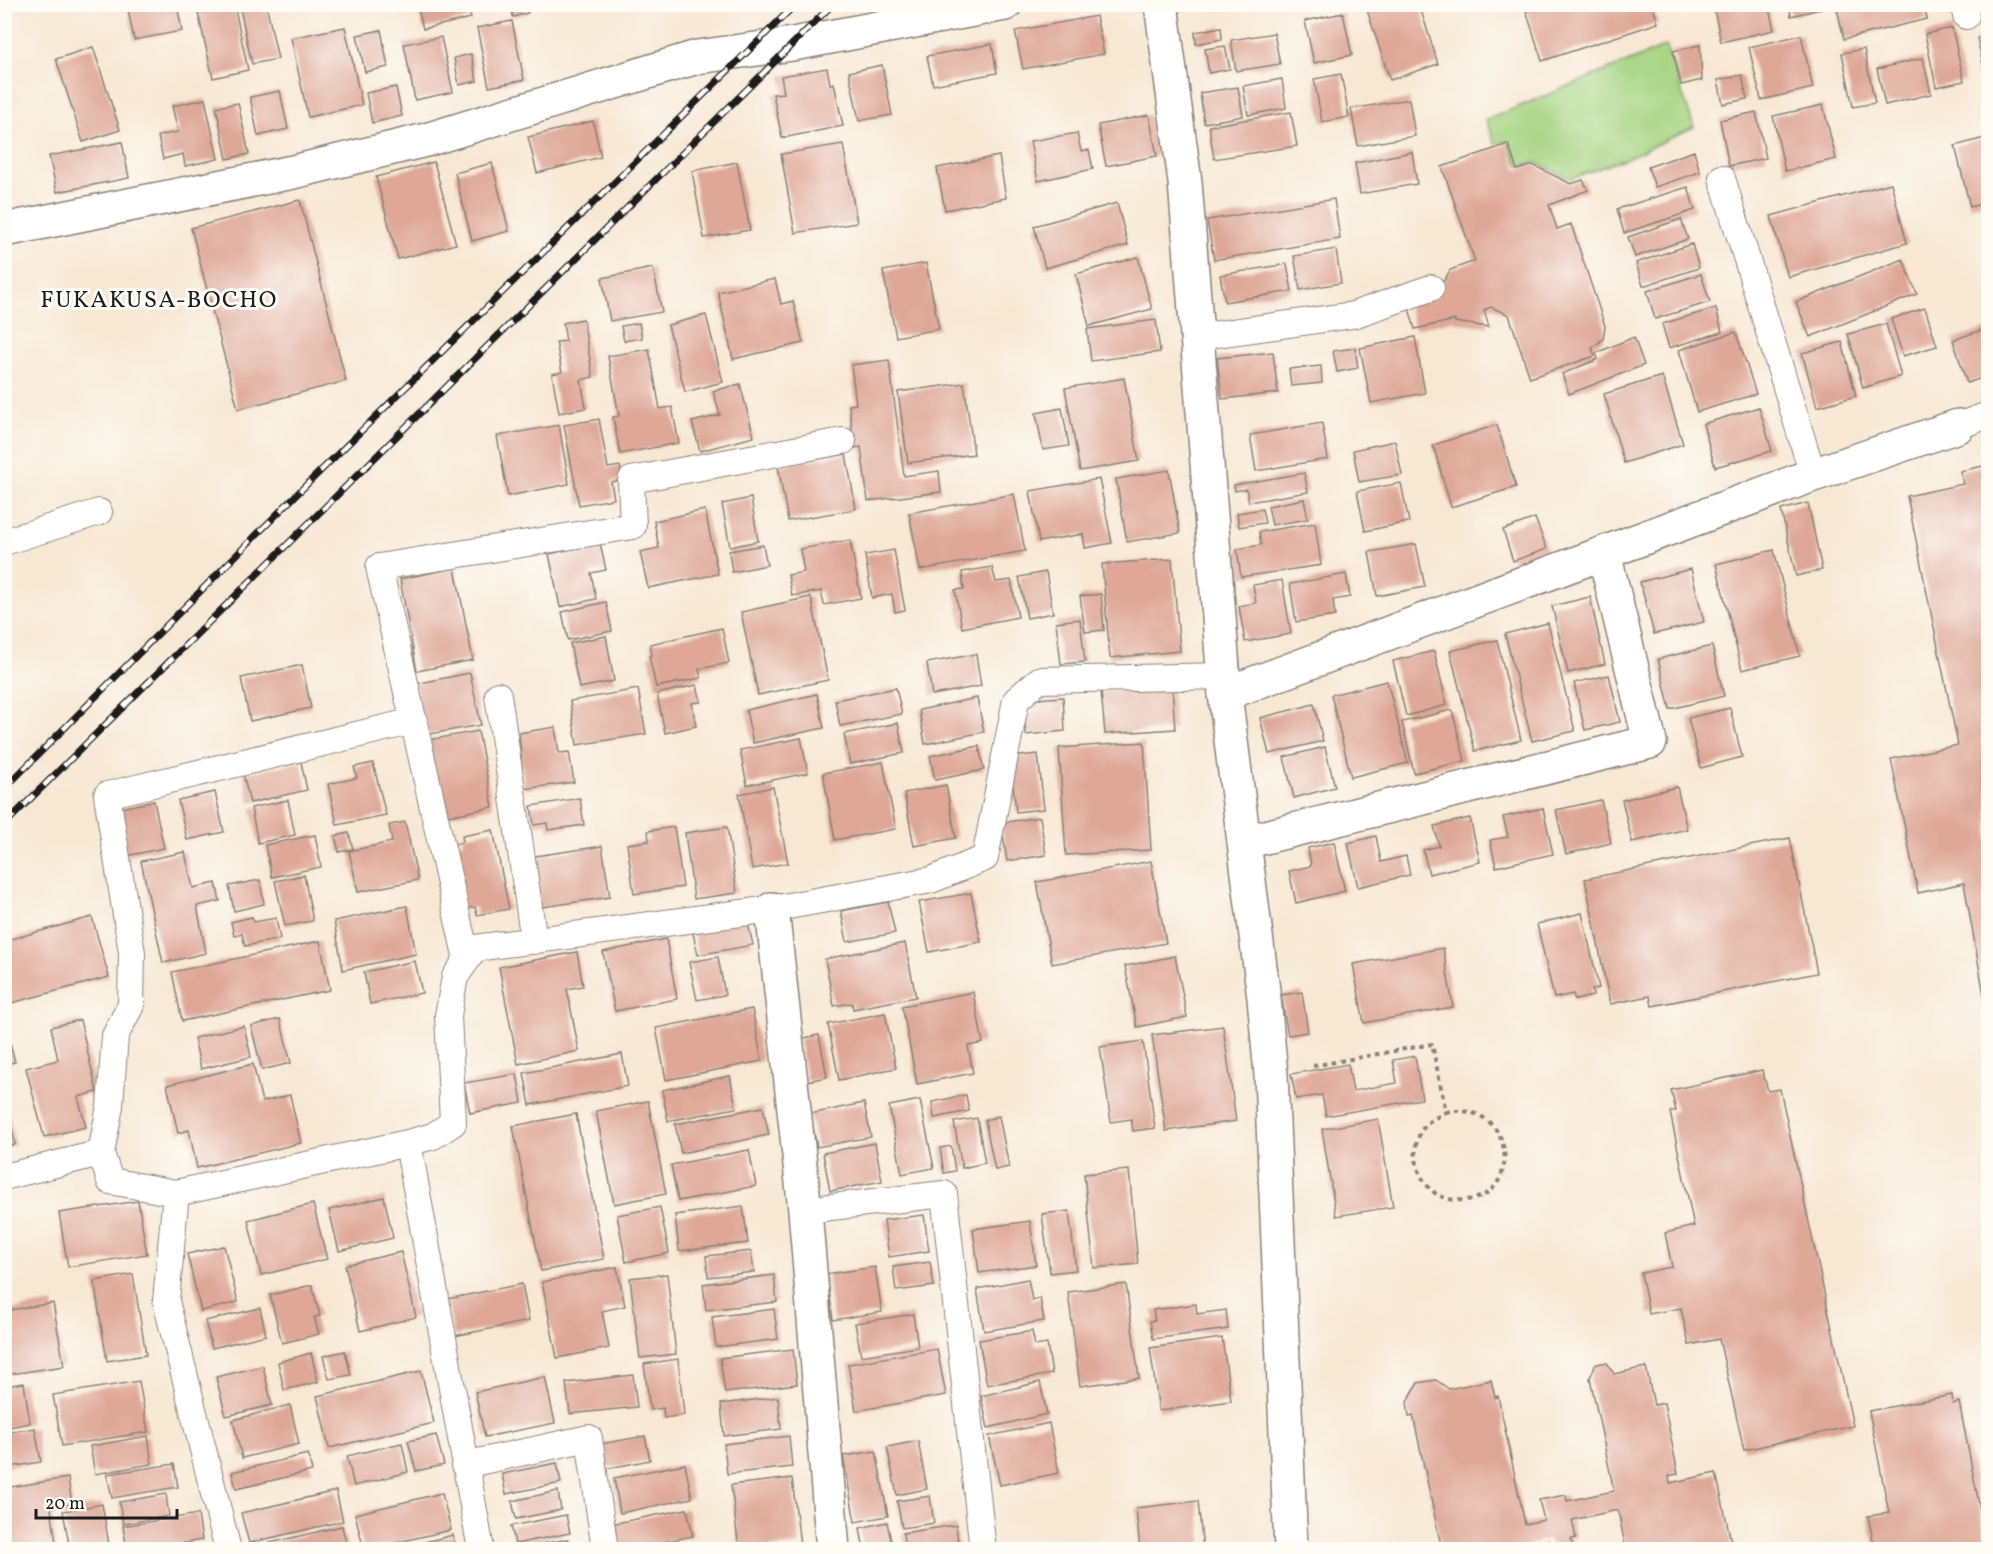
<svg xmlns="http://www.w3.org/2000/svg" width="1993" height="1554" font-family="Vollkorn,serif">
	<rect width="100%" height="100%" fill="#fdfcf7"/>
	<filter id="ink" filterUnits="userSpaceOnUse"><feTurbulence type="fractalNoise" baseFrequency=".0167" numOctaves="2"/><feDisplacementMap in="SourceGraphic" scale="12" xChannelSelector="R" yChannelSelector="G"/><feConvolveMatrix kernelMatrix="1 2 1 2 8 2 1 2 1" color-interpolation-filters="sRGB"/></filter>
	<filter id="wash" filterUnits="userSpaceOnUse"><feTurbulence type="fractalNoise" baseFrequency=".008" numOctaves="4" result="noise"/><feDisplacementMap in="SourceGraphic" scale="24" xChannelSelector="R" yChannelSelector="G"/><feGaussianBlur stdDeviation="1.35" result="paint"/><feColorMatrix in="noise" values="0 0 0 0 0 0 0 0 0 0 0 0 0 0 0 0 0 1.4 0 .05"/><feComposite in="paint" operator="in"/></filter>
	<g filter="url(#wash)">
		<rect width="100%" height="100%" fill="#f7e8d4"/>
		<!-- grass -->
		<path fill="#a6d380" stroke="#61784e" stroke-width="1.5" d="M1666,46L1694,127L1629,157L1571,179L1535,162L1519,166L1508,141L1495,144L1486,120Z"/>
		<g id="blocks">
			<!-- building -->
			<path fill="#dea796" d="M127,4H177L182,31L134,40Z
				M196,4H234L248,70L213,78Z
				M239,4H266L278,59L252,64Z
				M417,4H468L471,18L423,29Z
				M511,4H527L528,13L513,17Z
				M1374,4H1419L1438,64L1390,80L1366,7Z
				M1524,4H1652L1658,23L1542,61Z
				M1713,4H1768L1774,30L1721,42Z
				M1789,4H1828L1829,7L1791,16Z
				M1836,4H1924L1927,19L1844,39Z
				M1977,4H1988V15L1980,17Z
				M1343,13L1352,55L1314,63L1305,21Z
				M1096,16L1104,54L1023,69L1015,31Z
				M512,21L524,80L489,87L477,28Z
				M345,27L362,105L308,117L291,38Z
				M1221,27L1222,39L1196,44L1195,32Z
				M1952,28L1964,81L1936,87L1925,34Z
				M381,30L388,67L365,72L357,35Z
				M1274,33L1280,64L1236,71L1231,40Z
				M1801,35L1813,88L1761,100L1749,47Z
				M1988,35V86L1977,38Z
				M441,37L453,92L415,100L404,44Z
				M992,44L997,73L933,85L927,56Z
				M1700,45L1702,80L1681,85L1673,51Z
				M1225,46L1230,69L1209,73L1205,49Z
				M93,47L120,130L83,142L56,59Z
				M1864,49L1875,103L1853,107L1842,53Z
				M471,54L477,81L459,85L454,58Z
				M1923,58L1931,94L1885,105L1877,69Z
				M882,65L892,115L859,121L849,72Z
				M827,68L830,84L834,83L843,126L782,138L773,94L784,93L781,76Z
				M1341,74L1349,117L1322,122L1314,79Z
				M1742,75L1747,99L1723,104L1718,80Z
				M1282,79L1286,108L1248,115L1243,86Z
				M396,87L402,116L372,123L366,93Z
				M1238,87L1243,116L1204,123L1200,93Z
				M280,91L288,129L258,136L250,97Z
				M205,99L218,159L185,166L183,154L163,159L158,136L178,132L172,106Z
				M1409,99L1415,136L1358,146L1351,109Z
				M238,103L249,154L227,159L216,107Z
				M1823,105L1836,159L1785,171L1773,116Z
				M1291,112L1297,146L1214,159L1209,126Z
				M1756,112L1766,158L1729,166L1720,120Z
				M1149,115L1157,156L1106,166L1098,125Z
				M593,121L601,157L537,173L528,137Z
				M1077,133L1081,151L1089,150L1093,169L1038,181L1030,141Z
				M1988,137V202L1970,207L1955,146Z
				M122,142L129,178L57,192L49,156Z
				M843,144L857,223L795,233L781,154Z
				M1508,144L1517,170L1533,165L1571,184L1583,180L1588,190L1549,205L1557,229L1571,224L1605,326L1603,339L1592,348L1595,356L1530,378L1509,315L1491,307L1484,310L1489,327L1455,322V320L1415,329L1408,305L1434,299L1450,270L1475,261L1442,167Z
				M1694,151L1700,172L1655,187L1648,167Z
				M1412,152L1417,184L1360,194L1355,163Z
				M999,156L1006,198L945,210L937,168Z
				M434,162L456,244L398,259L376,177Z
				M737,162L750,230L704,238L692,171Z
				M492,163L509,231L472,241L455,173Z
				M1891,183L1907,243L1788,277L1771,216Z
				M1688,187L1695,210L1624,233L1617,209Z
				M1334,199L1340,239L1214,260L1207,220Z
				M300,200L346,381L238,409L191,228Z
				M1117,203L1128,245L1045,268L1034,226Z
				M1681,219L1688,239L1635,257L1628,237Z
				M1692,244L1699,268L1643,286L1636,263Z
				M1336,249L1341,283L1300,290L1294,256Z
				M1138,257L1152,309L1089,326L1076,274Z
				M1903,259L1917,294L1810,337L1796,302Z
				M926,263L939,329L896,337L883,271Z
				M1287,264L1292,291L1225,302L1220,275Z
				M653,268L662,312L610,321L602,278Z
				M1701,274L1710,302L1655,319L1647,291Z
				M775,279L781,304L793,301L803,343L733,359L718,292Z
				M1716,308L1722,332L1669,348L1662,324Z
				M1925,308L1937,346L1903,356L1891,319Z
				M706,315L723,382L685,392L668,325Z
				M583,319L593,377L581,380L586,408L559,413L552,374L562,372L556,342L566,341L563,323Z
				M1156,320L1160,352L1091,361L1087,329Z
				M639,323L642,338L624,341L621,326Z
				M1886,324L1901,376L1863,388L1848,334Z
				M1988,328V376L1967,383L1953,340Z
				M1736,332L1756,394L1697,412L1679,350Z
				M1415,337L1425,393L1371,403L1360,348Z
				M1634,337L1644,365L1569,394L1562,374L1598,359L1596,353Z
				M1842,342L1856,396L1817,407L1802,353Z
				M1355,348L1358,368L1337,372L1333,351Z
				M649,349L660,409L672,407L679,443L620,454L613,417L619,416L608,356Z
				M1273,352L1278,393L1222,399L1217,358Z
				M889,360L904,476L939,471L941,492L868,501L861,447L854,448L849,405L856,404L851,365Z
				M1321,366L1322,383L1291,386L1289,369Z
				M1662,376L1683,444L1624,463L1604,394Z
				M1124,378L1139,461L1080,471L1065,388Z
				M964,383L974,454L908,463L898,392Z
				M740,384L754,437L700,451L692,422L720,415L713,391Z
				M1759,407L1772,451L1715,467L1703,424Z
				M1062,408L1069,446L1043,450L1036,413Z
				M599,419L608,468L620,466L622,480L611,482L614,499L579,505L564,425Z
				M1322,423L1328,459L1256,471L1250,435Z
				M559,425L569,484L508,496L497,436Z
				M1497,425L1516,487L1451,507L1433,445Z
				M1395,441L1402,475L1359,482L1353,450Z
				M846,454L856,509L788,521L778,466Z
				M1988,465V1012H1987L1964,883L1918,893L1891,759L1958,745L1907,496L1963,484L1960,471Z
				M1169,470L1180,533L1127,542L1116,479Z
				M1304,473L1308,492L1249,502L1246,489L1235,491L1234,485Z
				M1099,479L1112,543L1085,548L1083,534L1039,542L1030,491Z
				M1401,483L1409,522L1365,531L1357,491Z
				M1014,494L1025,551L920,570L909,513Z
				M751,498L758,541L730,547L722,504Z
				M1304,499L1308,519L1272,525L1268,506Z
				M1808,503L1822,570L1796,576L1781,510Z
				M1262,509L1265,523L1239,527L1237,513Z
				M705,510L718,574L648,588L640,552L659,548L654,521Z
				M1535,518L1547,549L1513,561L1503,530Z
				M1315,523L1321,565L1241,577L1237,549L1261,545L1259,532Z
				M850,540L861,598L824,605L821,591L792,596L788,575L804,572L800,549Z
				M600,543L606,570L591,573L596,599L560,607L549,554Z
				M1416,544L1425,587L1377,596L1369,552Z
				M763,545L767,565L732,572L729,551Z
				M894,550L905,610L895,612L892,594L872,598L865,555Z
				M1774,550L1800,656L1742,670L1716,564Z
				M1172,559L1180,651L1110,658L1102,564Z
				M992,567L996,582L1011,580L1018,617L962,628L955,590L964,589L962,572Z
				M455,568L473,660L417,671L400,579Z
				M1691,569L1704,622L1654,634L1640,582Z
				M1046,572L1053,613L1027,618L1019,577Z
				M1346,574L1350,597L1333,600L1335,616L1296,622L1290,584Z
				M1282,580L1291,634L1245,642L1239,606L1256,603L1253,585Z
				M1101,594L1104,630L1085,632L1080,596Z
				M811,597L828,680L758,695L741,612Z
				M1590,597L1605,664L1568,673L1552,606Z
				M606,602L612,631L568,640L562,612Z
				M1080,619L1085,662L1061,664L1056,622Z
				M1548,623L1575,731L1532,741L1505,634Z
				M722,628L729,663L699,669L701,678L656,687L649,656L652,655L650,644Z
				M606,636L614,681L579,688L570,643Z
				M1497,640L1521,740L1475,751L1450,651Z
				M1712,646L1724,696L1670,709L1658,659Z
				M1434,651L1447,705L1406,716L1393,661Z
				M976,654L981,686L932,695L927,663Z
				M302,665L311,708L250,721L241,678Z
				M470,673L481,725L425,735L415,684Z
				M1609,675L1620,722L1585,730L1574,683Z
				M1387,681L1408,763L1351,777L1331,695Z
				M697,685L701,702L692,703L696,726L665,733L657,694Z
				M1172,686L1175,729L1105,734L1101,691Z
				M896,688L902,714L840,726L835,700Z
				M638,689L646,734L577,745L570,701Z
				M817,694L824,728L753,743L746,710Z
				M1063,697L1065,731L1026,735L1022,700Z
				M977,698L984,732L925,744L919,710Z
				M1314,704L1323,741L1269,754L1260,718Z
				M1730,708L1742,757L1701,768L1688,718Z
				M1452,710L1465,761L1414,773L1402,722Z
				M898,723L904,753L850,764L844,734Z
				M555,727L559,753L569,752L574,782L524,789L519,733Z
				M478,731L493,807L443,817L428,740Z
				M801,738L808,773L747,785L740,750Z
				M1144,742L1151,850L1066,855L1059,748Z
				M979,746L984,770L935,780L930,756Z
				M1325,747L1335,787L1294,798L1284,757Z
				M1038,754L1044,809L1016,812L1010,757Z
				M301,762L307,790L250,803L243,774Z
				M883,762L896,829L835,840L823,773Z
				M373,763L386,815L337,825L328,784L357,778L354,767Z
				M946,785L956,838L914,846L904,793Z
				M773,787L788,863L752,869L739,794Z
				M1677,787L1687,829L1632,842L1622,800Z
				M215,792L224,832L187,840L178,800Z
				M580,798L584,825L548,830L547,823L534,825L531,806Z
				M288,800L295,835L258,843L251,808Z
				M1601,800L1611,843L1566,854L1556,810Z
				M154,801L164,848L126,856L116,809Z
				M1543,808L1553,854L1496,867L1490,840L1508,837L1503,817Z
				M1040,817L1046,855L1007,861L1001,823Z
				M1470,818L1480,862L1429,874L1423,850L1439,846L1434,826Z
				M405,822L418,880L358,892L349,851L392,842L389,825Z
				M674,827L683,887L634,894L627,844L649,841L648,831Z
				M727,827L737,893L694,899L685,833Z
				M493,830L509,909L477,915L475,907L463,909L450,845L463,842L462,836Z
				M349,833L353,849L339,852L335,836Z
				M315,835L321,867L272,877L265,845Z
				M1376,836L1381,862L1406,856L1410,875L1358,887L1348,843Z
				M1790,838L1817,973L1652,1006L1650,996L1610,1004L1585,879Z
				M1334,842L1345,891L1296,903L1289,871L1311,866L1308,848Z
				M602,846L610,897L536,908L529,857Z
				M185,852L193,888L216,883L220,901L197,906L206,953L163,963L141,861Z
				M1151,861L1166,943L1052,964L1037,882Z
				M304,875L313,921L285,926L275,881Z
				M260,880L264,904L234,911L229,886Z
				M971,893L981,942L929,952L919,902Z
				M888,902L895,933L847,942L841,911Z
				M407,906L416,954L343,970L334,921Z
				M1582,913L1599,988L1592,989L1593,996L1575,1000L1573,994L1554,998L1537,924Z
				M92,917L109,977L4,1005V941Z
				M252,917L254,922L276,918L280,939L245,946L242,934L234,936L231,922Z
				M747,919L753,945L698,955L692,929Z
				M666,939L677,999L615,1011L603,952Z
				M320,941L330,990L182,1021L172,972Z
				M905,943L916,997L853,1009L852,1003L834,1006L825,959Z
				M1443,948L1453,1007L1364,1023L1353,964Z
				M577,952L583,986L567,989L579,1051L518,1064L499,967Z
				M1175,956L1187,1017L1137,1027L1125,966Z
				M718,957L725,995L697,1000L689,962Z
				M415,961L422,993L370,1004L364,972Z
				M973,992L983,1043L968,1046L973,1073L917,1084L902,1006Z
				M1302,992L1308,1032L1288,1035L1281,995Z
				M752,1009L762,1061L666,1080L656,1028Z
				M885,1013L896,1068L839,1080L828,1024Z
				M280,1019L291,1063L262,1070L251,1026Z
				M80,1020L97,1092L78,1097L86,1127L44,1137L26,1068L58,1060L51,1027Z
				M4,1021L15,1062L4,1064Z
				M244,1026L251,1057L201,1069L194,1038Z
				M1223,1026L1236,1121L1166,1131L1152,1035Z
				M819,1035L827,1077L807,1081L799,1039Z
				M1143,1041L1155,1128L1133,1131L1131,1119L1111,1122L1100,1047Z
				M622,1054L628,1086L530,1105L524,1073Z
				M1415,1056L1422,1099L1326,1116L1322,1095L1296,1099L1291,1074L1348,1064L1353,1091L1397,1083L1393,1060Z
				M253,1064L262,1102L290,1095L301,1143L197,1168L189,1130L178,1133L167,1085Z
				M1762,1070L1768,1091L1780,1089L1853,1426L1744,1450L1719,1339L1689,1345L1681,1308L1649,1314L1641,1273L1672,1267L1665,1233L1694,1226L1670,1112L1676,1111L1671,1090Z
				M517,1074L522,1103L470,1113L464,1083Z
				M730,1076L736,1108L668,1121L662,1090Z
				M966,1095L969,1111L934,1118L932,1102Z
				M6,1097L15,1145L4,1147V1098Z
				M920,1100L934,1168L902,1174L889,1106Z
				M648,1101L666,1194L614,1204L596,1111Z
				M864,1103L871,1137L817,1147L810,1114Z
				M763,1107L769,1135L681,1153L675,1124Z
				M576,1114L604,1259L541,1271L513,1126Z
				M999,1116L1009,1167L995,1170L985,1120Z
				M977,1118L985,1163L962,1168L954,1122Z
				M1378,1119L1393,1207L1336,1216L1322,1129Z
				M875,1143L882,1181L830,1191L823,1153Z
				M951,1146L955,1171L944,1173L940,1148Z
				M749,1150L756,1186L678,1201L671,1165Z
				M1129,1170L1138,1264L1094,1268L1084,1174Z
				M384,1197L393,1238L339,1251L329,1210Z
				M138,1201L147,1254L68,1267L59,1213Z
				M313,1204L327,1259L261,1275L248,1220Z
				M743,1206L748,1243L679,1251L675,1215Z
				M660,1207L669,1253L626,1262L617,1215Z
				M1069,1211L1076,1270L1050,1273L1042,1214Z
				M924,1215L929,1251L889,1257L884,1220Z
				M1030,1221L1036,1265L979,1273L973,1229Z
				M224,1246L238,1302L201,1311L187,1254Z
				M751,1251L754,1272L708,1277L706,1256Z
				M401,1252L416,1317L360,1331L345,1265Z
				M930,1262L934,1286L896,1291L893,1267Z
				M617,1267L625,1306L602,1311L609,1348L557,1358L542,1282Z
				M875,1267L882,1312L833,1320L827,1274Z
				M133,1274L146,1355L107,1361L94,1281Z
				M667,1274L676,1354L640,1358L630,1278Z
				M774,1275L777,1302L706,1310L703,1284Z
				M1028,1279L1032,1300L1040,1298L1044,1321L984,1331L977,1289Z
				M522,1284L529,1321L454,1336L447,1299Z
				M1126,1284L1139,1378L1080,1386L1068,1292Z
				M312,1285L320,1316L314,1317L319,1334L282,1343L270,1295Z
				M53,1303L64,1366L4,1375V1311Z
				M1196,1304L1197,1314L1226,1310L1228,1329L1153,1339L1150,1321L1155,1320L1153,1310Z
				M260,1308L266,1335L212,1348L205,1321Z
				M774,1309L778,1339L716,1347L712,1317Z
				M913,1314L918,1347L861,1356L855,1323Z
				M1032,1331L1035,1346L1047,1344L1052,1374L987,1385L979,1340Z
				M1222,1338L1231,1401L1159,1411L1150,1348Z
				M793,1349L797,1384L725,1393L720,1358Z
				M937,1349L946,1395L856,1411L848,1364Z
				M345,1351L351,1375L329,1379L323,1356Z
				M311,1353L318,1382L284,1390L278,1362Z
				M678,1359L684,1415L664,1418L663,1408L650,1410L644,1364Z
				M1601,1363H1607L1614,1374L1646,1367L1654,1405L1664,1403L1678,1474L1669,1476L1670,1483L1716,1473L1733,1550H1649L1648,1547L1626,1550L1618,1510L1572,1520L1576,1538L1571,1539L1574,1550H1555L1553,1543L1549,1544L1548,1540L1530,1544L1531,1550H1442L1413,1415L1409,1416L1407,1402L1418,1383L1436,1380L1449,1389L1491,1380L1495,1397L1498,1396L1525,1524L1544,1520L1539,1500L1566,1495L1567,1501L1614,1491L1590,1378L1595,1365Z
				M263,1366L272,1405L226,1416L216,1377Z
				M421,1371L434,1423L329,1448L317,1396Z
				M633,1375L637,1407L570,1414L566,1383Z
				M545,1377L555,1423L485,1437L475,1392Z
				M139,1381L148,1432L62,1446L53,1395Z
				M1040,1382L1047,1414L988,1428L981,1396Z
				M24,1383L30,1423L4,1428V1386Z
				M1952,1395L1953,1404L1959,1402L1988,1550H1875L1868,1516L1889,1513L1869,1411Z
				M778,1397L781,1429L724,1436L721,1404Z
				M290,1405L299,1444L242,1458L233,1420Z
				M1049,1423L1059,1473L1000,1485L989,1436Z
				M35,1428L41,1462L4,1468V1433Z
				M436,1435L444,1465L416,1471L408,1441Z
				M148,1436L152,1464L95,1474L90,1446Z
				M645,1436L650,1460L600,1470L595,1445Z
				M789,1436L792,1467L727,1474L724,1444Z
				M918,1441L927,1489L897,1495L887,1447Z
				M402,1443L408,1472L354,1486L347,1456Z
				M876,1451L888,1516L855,1522L843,1456Z
				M308,1454L312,1471L236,1489L232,1472Z
				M557,1463L561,1483L506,1494L502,1474Z
				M174,1464L178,1487L112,1498L107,1474Z
				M685,1464L692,1498L620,1513L614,1478Z
				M68,1478L72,1504L51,1508L57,1550H5L4,1488Z
				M792,1478L800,1545L739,1550L731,1485Z
				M336,1491L343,1521L249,1543L241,1513Z
				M558,1491L561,1510L516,1519L512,1501Z
				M442,1493L451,1530L364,1550L355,1514Z
				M166,1494L169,1516L123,1524L119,1502Z
				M930,1496L934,1523L902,1528L897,1501Z
				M1198,1501L1203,1550H1140L1136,1508Z
				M102,1504L110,1550H70L63,1511Z
				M687,1509L693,1536L644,1546L645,1550H616L611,1524Z
				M198,1514L202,1540L143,1550H127L123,1526Z
				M566,1515L570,1533L515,1544L511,1526Z
				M887,1522L893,1550H864L860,1528Z
				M956,1525L959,1550H905L903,1533Z
				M342,1526L348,1550H258L257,1546Z
				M453,1535L456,1550H397V1549Z
				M568,1539L570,1550H521V1548Z"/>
		</g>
	</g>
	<g filter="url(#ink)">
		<use href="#blocks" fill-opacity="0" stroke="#8a8278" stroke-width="1.5"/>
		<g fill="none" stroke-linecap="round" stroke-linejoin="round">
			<defs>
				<path id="service" d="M1965,4L1966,16
					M1722,178L1813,475
					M1196,337L1353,315L1431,288
					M1958,426L1988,415
					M4,542L99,512
					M498,695L534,941
					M467,960L379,567L633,526L631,480L843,441
					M408,1143L481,1550
					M101,1153L110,1106L115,1036L131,1005L132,953L107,795L414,721
					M4,1177L101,1153L110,1181L176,1193
					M805,1210L944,1194L983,1550
					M464,1465L589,1438L605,1550
					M228,1550L166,1301L176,1193L408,1143L433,1136L453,1123L448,1015L455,977L475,948L772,909L931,880L985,858L1016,700L1039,680L1225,676"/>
				<path id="minor" d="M1161,4L1185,182L1225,694L1813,475L1958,426
					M4,230L293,172L426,140L697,57L793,44L1005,4
					M1245,842L1650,742L1604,553
					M772,909L805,1210L833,1550"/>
				<path id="tertiary" d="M1225,694L1264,998L1271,1075L1291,1550"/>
			</defs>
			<!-- service casing -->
			<use href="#service" stroke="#8a8278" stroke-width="28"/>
			<!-- minor casing -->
			<use href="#minor" stroke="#8a8278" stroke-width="36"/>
			<!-- tertiary casing -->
			<use href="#tertiary" stroke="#8a8278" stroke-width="36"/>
			<!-- path -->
			<path stroke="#8a8278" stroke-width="4" stroke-dasharray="4.5 4.5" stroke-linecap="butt" d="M1313,1066L1432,1044L1446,1112C1441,1115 1435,1118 1430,1121C1407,1140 1414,1177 1435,1193C1444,1199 1455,1201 1466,1200C1523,1197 1517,1100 1446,1112"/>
			<!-- service -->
			<use href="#service" stroke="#fff" stroke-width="26"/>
			<!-- minor -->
			<use href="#minor" stroke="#fff" stroke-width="33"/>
			<!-- tertiary -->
			<use href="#tertiary" stroke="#fff" stroke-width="33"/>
			<defs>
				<path id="rail" d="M4,789L298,493L796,4
					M4,825L833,4"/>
			</defs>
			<!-- rail casing -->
			<use href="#rail" stroke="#1c1c1c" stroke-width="7"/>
			<!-- rail -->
			<use href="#rail" stroke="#fdfcf7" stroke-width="4.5" stroke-dasharray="14" stroke-linecap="butt"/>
		</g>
	</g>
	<g text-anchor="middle" stroke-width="6" stroke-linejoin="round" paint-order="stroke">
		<!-- neighbourhood labels -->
		<g font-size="24" letter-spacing="1.5" fill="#1c1c1c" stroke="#fdfcf7">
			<text x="159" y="307">FUKAKUSA-BOCHO</text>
		</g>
	</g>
	<!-- margin -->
	<rect width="1993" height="1554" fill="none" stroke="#fdfcf7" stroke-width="24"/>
	<!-- scale -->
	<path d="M36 1509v9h141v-9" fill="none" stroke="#1c1c1c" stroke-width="3"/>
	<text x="45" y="1509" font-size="18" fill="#1c1c1c" stroke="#fdfcf7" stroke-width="4.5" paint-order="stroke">20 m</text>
</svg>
